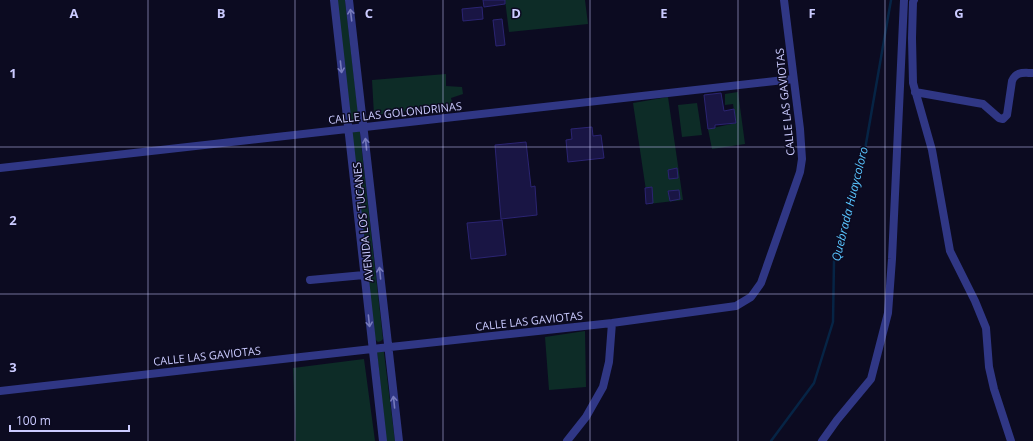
<svg xmlns="http://www.w3.org/2000/svg" width="1033" height="441" font-family="'Open Sans',sans-serif">
	<rect width="100%" height="100%" fill="#0c0b21"/>
	<!-- green -->
	<path fill="#0d2c27" d="M337,0H345L359,119L358,121L351,122Z
		M505,0H585L588,24L509,32Z
		M446,74V86L462,87L463,94L451,98L453,106L374,115L372,80Z
		M738,92L745,144L712,149L708,129L736,123L733,104L725,105V94Z
		M668,97L683,200L648,204L633,103Z
		M697,103L702,135L682,137L678,105Z
		M353,131H360V134L383,339L381,341L378,342L375,339L352,133Z
		M585,331L586,387L549,390L545,337Z
		M384,351V353L395,441H386L377,352Z
		M364,359L375,441H296L293,368Z"/>
	<g fill="none" stroke-linecap="round" stroke-linejoin="round">
		<!-- stream -->
		<path stroke="#062445" stroke-width="2.5" d="M771,441L814,383L833,322L834,261L863,161L891,0"/>
	</g>
	<!-- building -->
	<path fill="#191544" stroke="#2b2472" d="M483,0H505V4L484,7Z
		M482,7L483,19L463,21L462,9Z
		M502,19L505,45L496,46L493,20Z
		M721,93L724,111L734,109L736,123L715,125V128L708,129L704,95Z
		M592,127L593,136L601,135L604,158L568,162L566,140L572,139L571,129Z
		M526,142L531,187L535,186L537,215L501,219L495,145Z
		M677,168L678,178L669,179L668,170Z
		M652,187L653,203L646,204L645,188Z
		M679,190L680,199L670,201L668,191Z
		M502,220L506,255L471,259L467,223Z"/>
	<g fill="none" stroke-linecap="round" stroke-linejoin="round">
		<!-- minor -->
		<path stroke="#303785" stroke-width="8" d="M334,0L383,441
			M349,0L399,441
			M914,0L913,2L912,38L913,83L932,150L950,251L975,301L986,328L989,367L994,389L1011,441
			M915,92L983,104L999,118L1003,119L1007,115L1012,81C1016,71 1023,73 1033,73
			M0,168L793,79
			M310,280L364,275
			M0,391L372,349L612,323L736,306L751,297L761,283L800,172L802,159L800,129L784,0
			M567,441L586,417L603,387L609,362L612,323
			M822,441L837,420L871,379L888,313L892,259L904,0"/>
	</g>
	<!-- one-way arrows -->
	<defs><path id="oneway-shaft" d="M-6 0H5M1.5-3L5.5 0L1.5 3" fill="none" stroke-width="1.6" stroke-linecap="round" stroke-linejoin="round"/></defs>
	<g stroke="#767abc">
		<use href="#oneway-shaft" transform="translate(351 15) rotate(-97)"/>
		<use href="#oneway-shaft" transform="translate(341 67) rotate(84)"/>
		<use href="#oneway-shaft" transform="translate(366 144) rotate(-96)"/>
		<use href="#oneway-shaft" transform="translate(380 273) rotate(-96)"/>
		<use href="#oneway-shaft" transform="translate(369 321) rotate(84)"/>
		<use href="#oneway-shaft" transform="translate(394 402) rotate(-96)"/>
	</g>
	<!-- grid -->
	<path fill="none" stroke="#cbcbff" stroke-width="1" stroke-opacity="0.55" d="M148,0V441M295,0V441M443,0V441M590,0V441M738,0V441M885,0V441M0,147H1033M0,294H1033"/>
	<g text-anchor="middle" stroke-width="3" stroke-linejoin="round" paint-order="stroke">
		<!-- street labels -->
		<g font-size="11" fill="#cbcbff" stroke="#0c0b21">
			<text transform="translate(785 102) rotate(-96)" y="4">CALLE LAS GAVIOTAS</text>
			<text transform="translate(395 113) rotate(-6)" y="4">CALLE LAS GOLONDRINAS</text>
			<text transform="translate(363 222) rotate(-96)" y="4">AVENIDA LOS TUCANES</text>
			<text transform="translate(529 321) rotate(-6)" y="4">CALLE LAS GAVIOTAS</text>
			<text transform="translate(207 356) rotate(-6)" y="4">CALLE LAS GAVIOTAS</text>
		</g>
		<!-- water labels -->
		<g font-size="12" font-style="italic" fill="#59c5ff" stroke="#0c0b21">
			<text transform="translate(850 204) rotate(-76)" y="4">Quebrada Huaycoloro</text>
		</g>
	</g>
	<g font-size="13" text-anchor="middle" font-weight="bold" fill="#cbcbff" stroke="#0c0b21" stroke-width="3" stroke-linejoin="round" paint-order="stroke">
		<text x="74" y="18">A</text>
		<text x="221" y="18">B</text>
		<text x="369" y="18">C</text>
		<text x="516" y="18">D</text>
		<text x="664" y="18">E</text>
		<text x="812" y="18">F</text>
		<text x="959" y="18">G</text>
		<text x="13" y="78">1</text>
		<text x="13" y="225">2</text>
		<text x="13" y="372">3</text>
	</g>
	<!-- scale -->
	<path d="M10 425v6h119v-6" fill="none" stroke="#cbcbff" stroke-width="2"/>
	<text x="16" y="425" font-size="12" fill="#cbcbff" stroke="#0c0b21" stroke-width="3" paint-order="stroke">100 m</text>
</svg>
